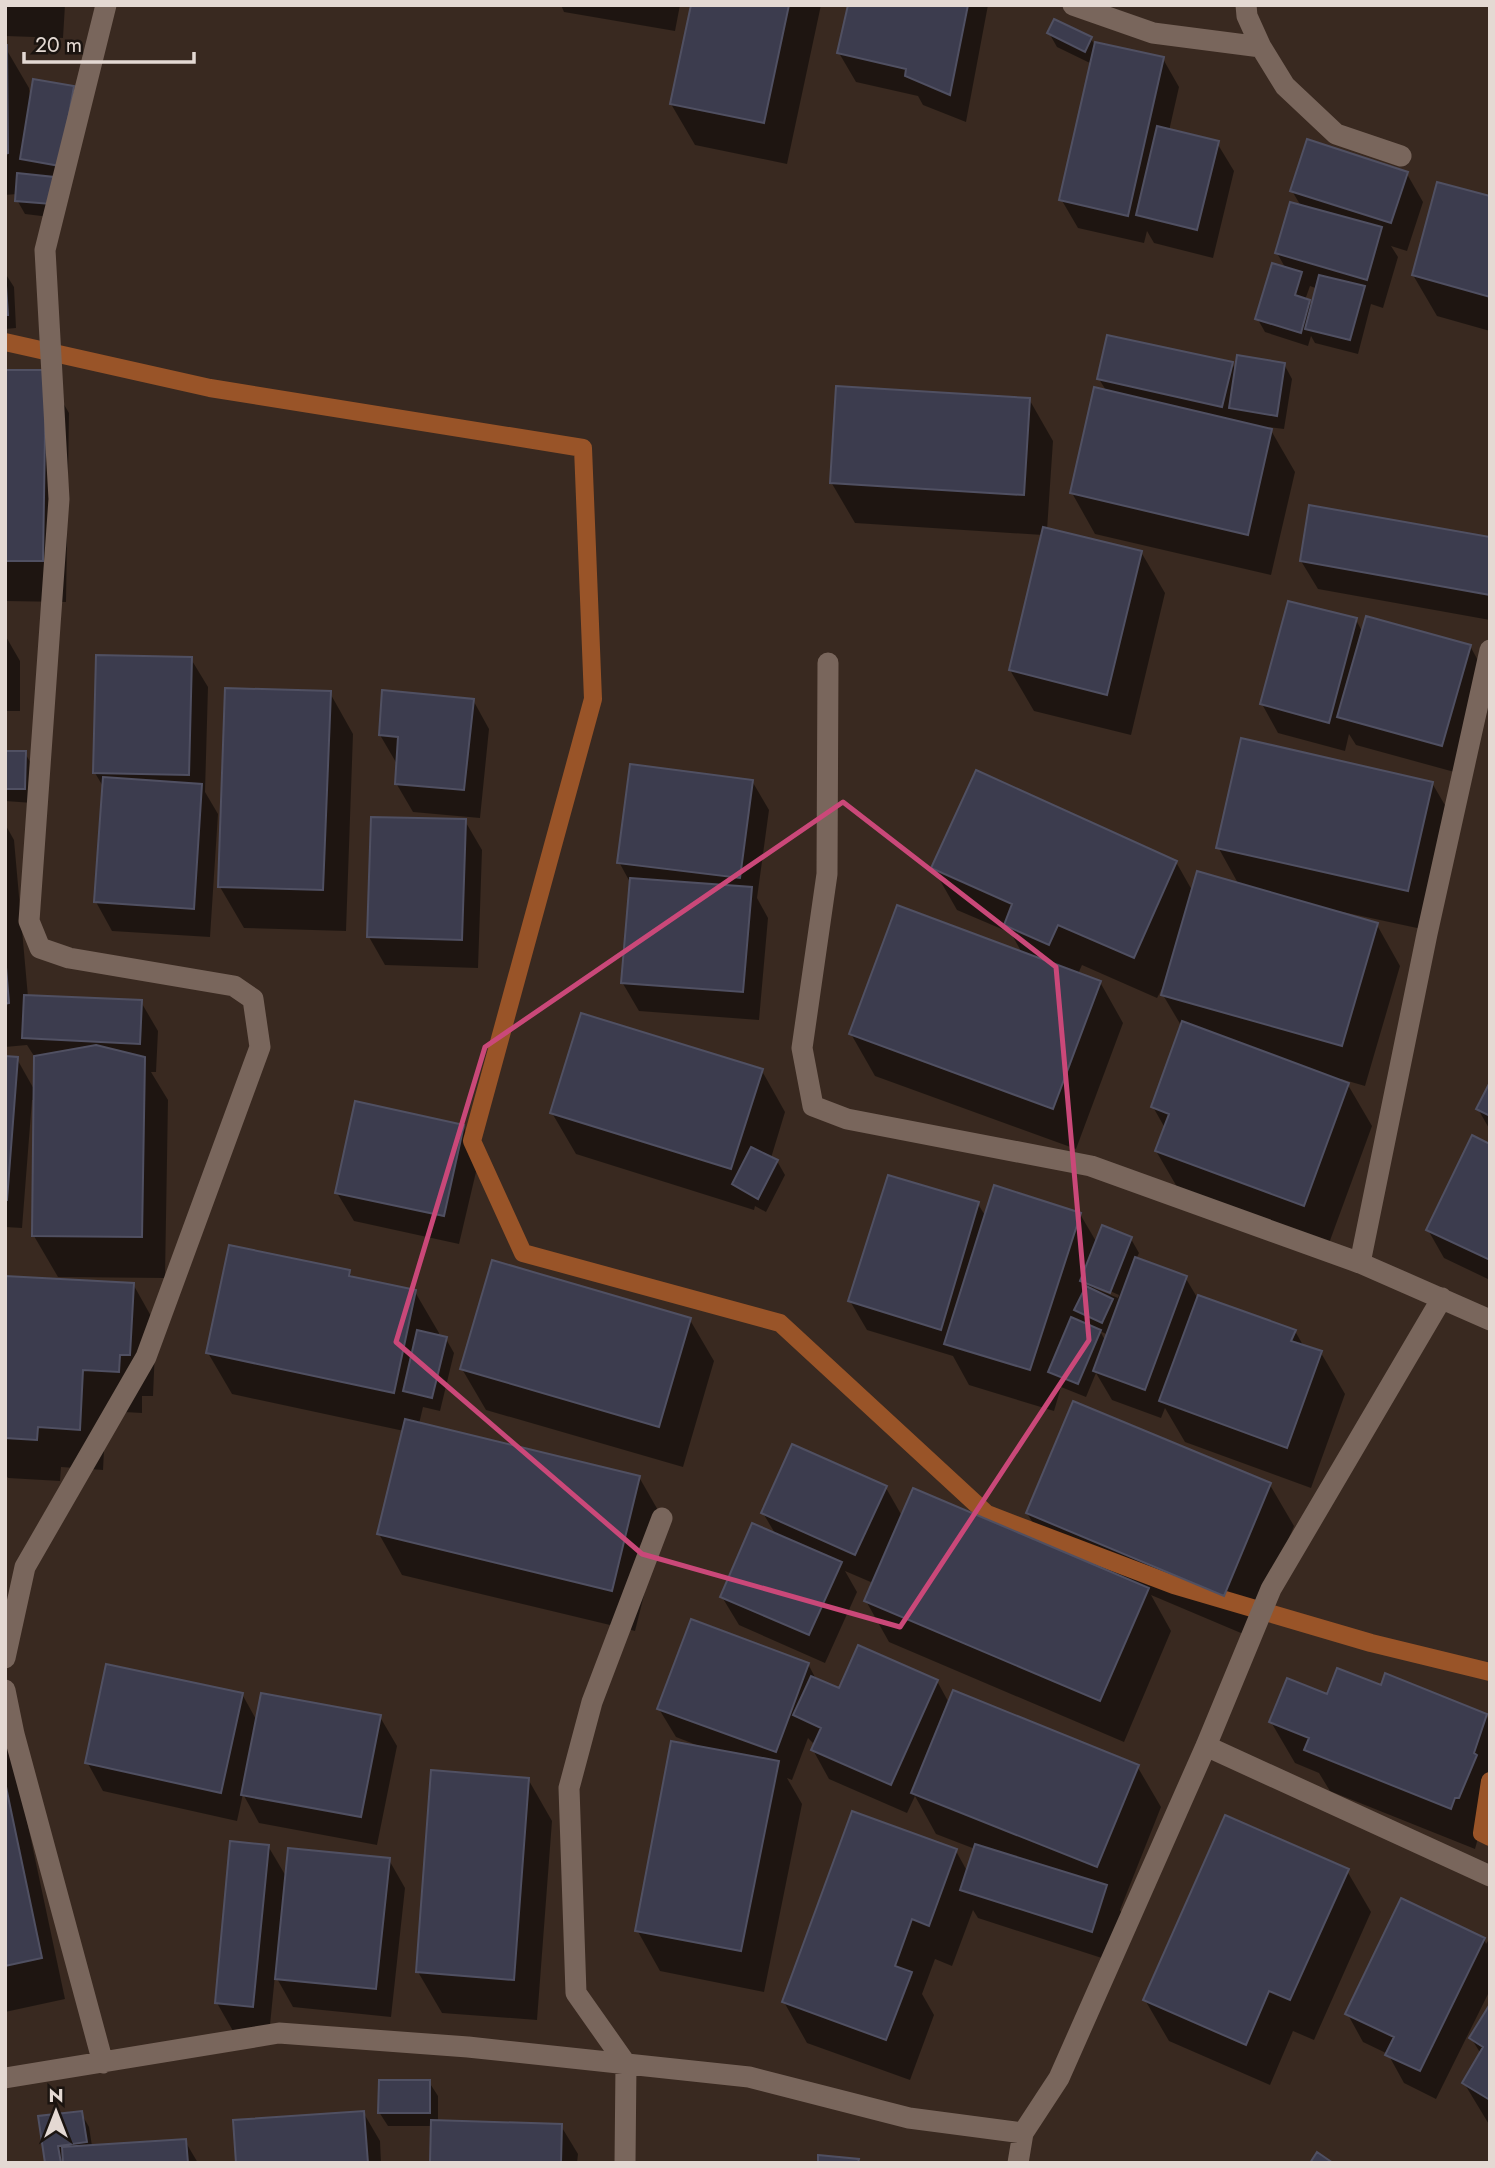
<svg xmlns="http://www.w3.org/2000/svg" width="1495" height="2168" font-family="Jost,sans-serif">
	<rect width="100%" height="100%" fill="#392920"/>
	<!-- shadow -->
	<path fill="#0007" fill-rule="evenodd" d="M5,5H65L63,38L5,36Z
		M561,5H680L675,31L564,12Z
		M693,5H821L787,164L695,145L671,104Z
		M850,5H988L966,122L923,105L918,96L856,82L839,53Z
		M1049,33L1091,39L1096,47L1163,59L1179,87L1169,131L1217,143L1234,171L1213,258L1154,243L1147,231L1144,243L1078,228L1061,199L1092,64L1057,47Z
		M5,47L29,88L30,98L73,87L81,101L68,179L51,176L61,193L58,218L25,214L17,200V194L5,195Z
		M1407,174L1423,202L1407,251L1391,246L1398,257L1383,308L1371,304L1358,354L1315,343L1311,336L1308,346L1265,332L1257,318L1286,269L1277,253L1301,206L1292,191ZM1310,286L1318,289L1313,308L1309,301L1305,300Z
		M1490,198V331L1437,316L1413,275Z
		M5,201L7,204L5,250Z
		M5,273L14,287L16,328L5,329Z
		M1232,363L1236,372L1284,364L1292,379L1284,429L1269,427L1295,472L1271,575L1095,534L1072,493L1107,392L1099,379Z
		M5,372H45L69,413L66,602L5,601Z
		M1029,399L1053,441L1047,530L1141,552L1165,593L1131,735L1034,711L1010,670L1043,535L855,523L831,482Z
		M1490,539V620L1318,589L1301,561Z
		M1356,620L1363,633L1470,646L1486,675L1458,773L1356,745L1349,734L1345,751L1278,733L1262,704Z
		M5,635L20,661V711H5Z
		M191,659L208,687L205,792L218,814L210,937L112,931L96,902L104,788L95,773Z
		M330,693L353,734L346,931L244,928L220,887Z
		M473,700L489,729L480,818L413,812L396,783L397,764L380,735Z
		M5,753H25L33,767V803L5,801Z
		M752,781L769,810L757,898L768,918L759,1020L639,1011L622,982L631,884L619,862Z
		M1432,783L1456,824L1431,931L1338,911L1337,913L1377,925L1400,966L1365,1086L1341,1079L1340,1082L1348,1085L1372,1126L1328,1246L1180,1192L1156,1151L1165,1128L1153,1107L1182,1027L1163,995L1166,985H1164L1157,998L1082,965L1078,974L1100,982L1123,1023L1076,1149L875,1076L851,1034L1022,953L1011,933L957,910L933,868L1176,862L1193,892L1239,885L1218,847Z
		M465,821L482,850L478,968L385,965L369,937Z
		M5,824L14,840L28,997L141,1002L158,1031L156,1072H151L168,1100L165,1278L58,1277L34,1236L35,1100H32L22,1228L5,1227V1058L17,1059L35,1091L36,1059L27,1045L5,1047Z
		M762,1071L785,1112L771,1158L777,1161L785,1175L766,1212L755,1206L754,1210L576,1154L552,1113Z
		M1490,1085V1130L1478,1109Z
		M463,1127L480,1155L459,1244L354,1221L337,1193Z
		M1490,1146V1280L1444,1258L1428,1230Z
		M978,1204L986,1217L1080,1214L1097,1243L1131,1239L1139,1253L1136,1259L1185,1277L1198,1299L1295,1331L1304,1347L1321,1353L1345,1394L1311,1488L1185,1442L1165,1408L1161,1418L1112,1400L1096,1373L1086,1397L1061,1387L1054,1411L969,1385L953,1356L867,1330L850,1301ZM1094,1284L1119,1295L1118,1298L1094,1288ZM1100,1331L1108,1335L1106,1342Z
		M349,1272L353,1278L415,1292L439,1333L438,1337L446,1339L454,1353L440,1411L423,1407L419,1424L639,1477L663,1519L635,1631L402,1575L379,1534L404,1431L232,1394L208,1353Z
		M5,1277L133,1284L156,1325L153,1396H142V1413L106,1411L103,1470L61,1467L60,1481L8,1478L5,1474Z
		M690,1320L714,1361L683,1467L486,1410L462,1369Z
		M1270,1485L1294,1526L1248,1636L1151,1595L1171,1631L1124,1742L889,1642L866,1601L873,1583L845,1571L857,1592L825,1663L739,1625L722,1597L776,1535L763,1513L886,1488L902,1516L1047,1547L1027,1513Z
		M808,1664L817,1681L840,1690L937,1681L949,1703L1137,1766L1161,1807L1120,1910L1123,1915L1108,1960L978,1918L973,1910L952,1966L935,1959L922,1994L934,2015L910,2080L807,2043L784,2002L956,1851L967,1871L975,1849L936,1834L915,1796L907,1813L829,1779L813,1750L815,1745L808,1738L792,1780L787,1778L802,1804L764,1992L660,1971L637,1930L699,1746L676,1737L659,1709Z
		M1382,1688L1486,1715L1490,1722V1824L1489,1823L1482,1839L1478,1838L1475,1849L1330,1791L1319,1773L1295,1763L1271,1722L1328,1696Z
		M242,1694L257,1721L380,1717L397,1746L377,1845L259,1823L243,1794L237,1821L103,1791L87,1762Z
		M5,1744L14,1760L65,1999L5,2012Z
		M528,1779L552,1821L537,2020L442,2013L418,1972Z
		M268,1846L287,1878L389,1860L405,1888L391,2017L293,2007L275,1975L269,2035L233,2031L217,2003Z
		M1347,1871L1371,1912L1314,2040L1293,2031L1270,2085L1169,2041L1145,2000Z
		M1490,1938V1990L1436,2099L1404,2083L1388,2054L1363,2042L1347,2013L1484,1939L1486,1944Z
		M1490,2008V2126L1464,2083L1481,2054L1471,2038Z
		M429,2082L438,2096V2122L561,2126L578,2154L577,2163H432L433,2126H388L379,2112Z
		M363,2112L380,2141L381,2163H238Z
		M81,2113L89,2127L92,2146L185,2141L198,2163H47L40,2118Z"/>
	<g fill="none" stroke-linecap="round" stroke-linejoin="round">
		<!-- stream -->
		<path stroke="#995428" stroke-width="18" d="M5,342L210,388L583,448L593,699L472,1141L523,1253L780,1323L987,1514L1174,1585L1371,1643L1490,1672
			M1490,1781L1482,1833L1490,1837"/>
	</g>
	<!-- building -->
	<path fill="#3c3c4e" stroke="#505062" stroke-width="2" d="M691,5H789L764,123L670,104Z
		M848,5H968L950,95L905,76L906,69L837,53Z
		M1054,19L1092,37L1085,52L1047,33Z
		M1095,42L1164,57L1128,216L1059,200Z
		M5,45H7L8,153L5,154Z
		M33,79L74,86L60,166L20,159Z
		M1157,126L1219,141L1197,230L1136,215Z
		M1307,139L1408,172L1391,223L1290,191Z
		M17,173L54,177L51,204L15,201Z
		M1437,182L1490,196V297L1412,275Z
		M1290,202L1382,227L1367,280L1275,253Z
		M1272,263L1302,272L1295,295L1310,300L1301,333L1255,319Z
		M5,271L8,315H5Z
		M1319,275L1365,286L1350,340L1305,329Z
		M1107,335L1233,362L1222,407L1097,379Z
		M1237,355L1285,363L1277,416L1229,408Z
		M5,370H46L43,561H5Z
		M836,386L1030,398L1024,495L830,483Z
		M1094,387L1272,429L1248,535L1070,493Z
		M1309,505L1490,537V595L1300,561Z
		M1043,527L1142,551L1107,695L1009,670Z
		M1288,601L1357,618L1329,723L1260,704Z
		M1366,616L1471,645L1442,746L1337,717Z
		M96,655L192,657L189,775L93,773Z
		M225,688L331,691L323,890L218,887Z
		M382,690L474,699L464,790L395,784L398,737L379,735Z
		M1241,738L1433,782L1408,891L1216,848Z
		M5,751H26L25,789H5Z
		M630,764L753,780L740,878L617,863Z
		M976,770L1177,861L1134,958L1058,925L1049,945L1004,925L1012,904L931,868Z
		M103,777L202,784L194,909L94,902Z
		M371,817L466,819L462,940L367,937Z
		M1197,871L1378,923L1342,1046L1161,995Z
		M630,878L752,887L743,992L621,983Z
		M897,905L1101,981L1053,1109L849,1034Z
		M5,955L9,1003L5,1004Z
		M24,995L142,1000L140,1044L22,1038Z
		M581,1013L763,1069L731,1169L550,1113Z
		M1182,1021L1349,1083L1304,1206L1155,1151L1169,1114L1151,1107Z
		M96,1045L145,1057L142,1237L32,1236L34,1056Z
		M5,1056L18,1057L7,1200H5Z
		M1490,1082V1116L1476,1109Z
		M355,1101L464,1125L444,1216L335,1193Z
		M1472,1135L1490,1144V1260L1426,1230Z
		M751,1147L778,1160L758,1199L732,1184Z
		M888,1175L979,1202L941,1330L848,1301Z
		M994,1185L1081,1213L1030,1370L944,1344Z
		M1102,1225L1132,1237L1110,1293L1080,1281Z
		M229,1245L350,1270L349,1276L416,1290L394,1393L206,1353Z
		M1135,1257L1187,1276L1145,1390L1093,1371Z
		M492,1260L691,1318L659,1427L460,1369Z
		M5,1276L134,1283L130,1355H120L119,1372L83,1370L80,1430L38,1427L37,1440L5,1438Z
		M1086,1286L1113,1299L1102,1323L1074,1310Z
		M1198,1295L1296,1330L1291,1341L1322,1351L1287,1448L1159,1401Z
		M1071,1317L1101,1330L1078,1384L1048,1372Z
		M417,1330L447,1337L432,1398L403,1391Z
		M1073,1401L1271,1483L1224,1596L1026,1513Z
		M405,1419L640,1476L612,1591L377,1534Z
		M792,1444L887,1486L855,1555L761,1513Z
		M913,1488L1149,1588L1100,1701L864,1601Z
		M752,1523L842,1562L809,1635L720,1597Z
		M691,1619L809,1663L776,1752L657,1709Z
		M858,1645L938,1680L891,1785L811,1750L821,1728L793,1715L811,1676L839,1688Z
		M106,1664L243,1693L221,1793L85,1763Z
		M1337,1668L1381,1685L1385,1673L1487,1714L1474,1753L1477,1755L1459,1798H1455L1451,1809L1304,1750L1309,1738L1269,1722L1287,1678L1327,1694Z
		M953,1690L1139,1765L1097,1867L911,1793Z
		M261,1693L381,1715L361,1817L241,1795Z
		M671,1741L779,1761L741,1951L635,1931Z
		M431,1770L529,1778L514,1980L416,1972Z
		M5,1782L42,1958L5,1966Z
		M852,1811L957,1849L929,1926L912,1919L895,1966L912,1972L886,2040L782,2002Z
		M1225,1815L1349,1869L1290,2000L1269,1991L1246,2045L1143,2000Z
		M230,1841L269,1845L253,2007L215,2003Z
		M975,1844L1107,1885L1092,1932L960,1890Z
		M288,1848L390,1858L376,1989L275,1979Z
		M1401,1898L1485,1938L1420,2071L1385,2055L1394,2037L1345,2014Z
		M1490,2004V2100L1462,2083L1483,2047L1469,2038Z
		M379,2080H430V2113H378Z
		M82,2111L87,2142L58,2146L61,2163H45L38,2116Z
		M364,2111L368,2163H236L233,2120Z
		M431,2120L562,2124L561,2163H430Z
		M186,2139L188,2163H63L62,2147Z
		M1317,2152L1333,2163H1310Z
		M818,2155L859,2159L858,2163H818Z"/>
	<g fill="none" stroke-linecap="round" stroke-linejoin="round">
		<!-- minor -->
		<path stroke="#79665c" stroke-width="21" d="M1073,5L1153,33L1261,47L1247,16L1246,5
			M1261,47L1285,86L1336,134L1401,156
			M828,663L827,874L802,1048L813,1106L847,1119L1091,1166L1360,1263L1490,1320
			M1360,1263L1427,934L1490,650
			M5,1658L25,1567L146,1357L260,1047L253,999L234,986L69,958L40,948L29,921L59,499L45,250L106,5
			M5,1690L14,1734L103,2063
			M1206,1746L1490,1876
			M5,2078L279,2033L468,2047L749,2077L909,2118L1023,2133
			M625,2163L626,2064L576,1993L569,1788L592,1702L662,1518
			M1018,2163L1023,2133L1059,2078L1206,1746L1271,1589L1442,1298"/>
	</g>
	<!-- marked area -->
	<path fill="none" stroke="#ca4879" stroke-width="5" stroke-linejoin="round" d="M843,802L1056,967L1089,1340L900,1627L642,1554L396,1342L485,1047Z"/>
	<!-- border -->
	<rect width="1495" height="2168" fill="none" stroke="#e4d9d3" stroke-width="14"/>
	<!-- north arrow -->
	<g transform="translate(56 2112)" stroke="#1b1410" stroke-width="5" paint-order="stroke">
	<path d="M0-5L12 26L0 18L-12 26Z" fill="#e4d9d3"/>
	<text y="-10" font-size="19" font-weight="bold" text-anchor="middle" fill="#e4d9d3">N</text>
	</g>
	<!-- scale -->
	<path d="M24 52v10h170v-10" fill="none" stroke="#e4d9d3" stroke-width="3.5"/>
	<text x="35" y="52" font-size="21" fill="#e4d9d3" stroke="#1b1410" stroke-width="5" paint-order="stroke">20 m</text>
</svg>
